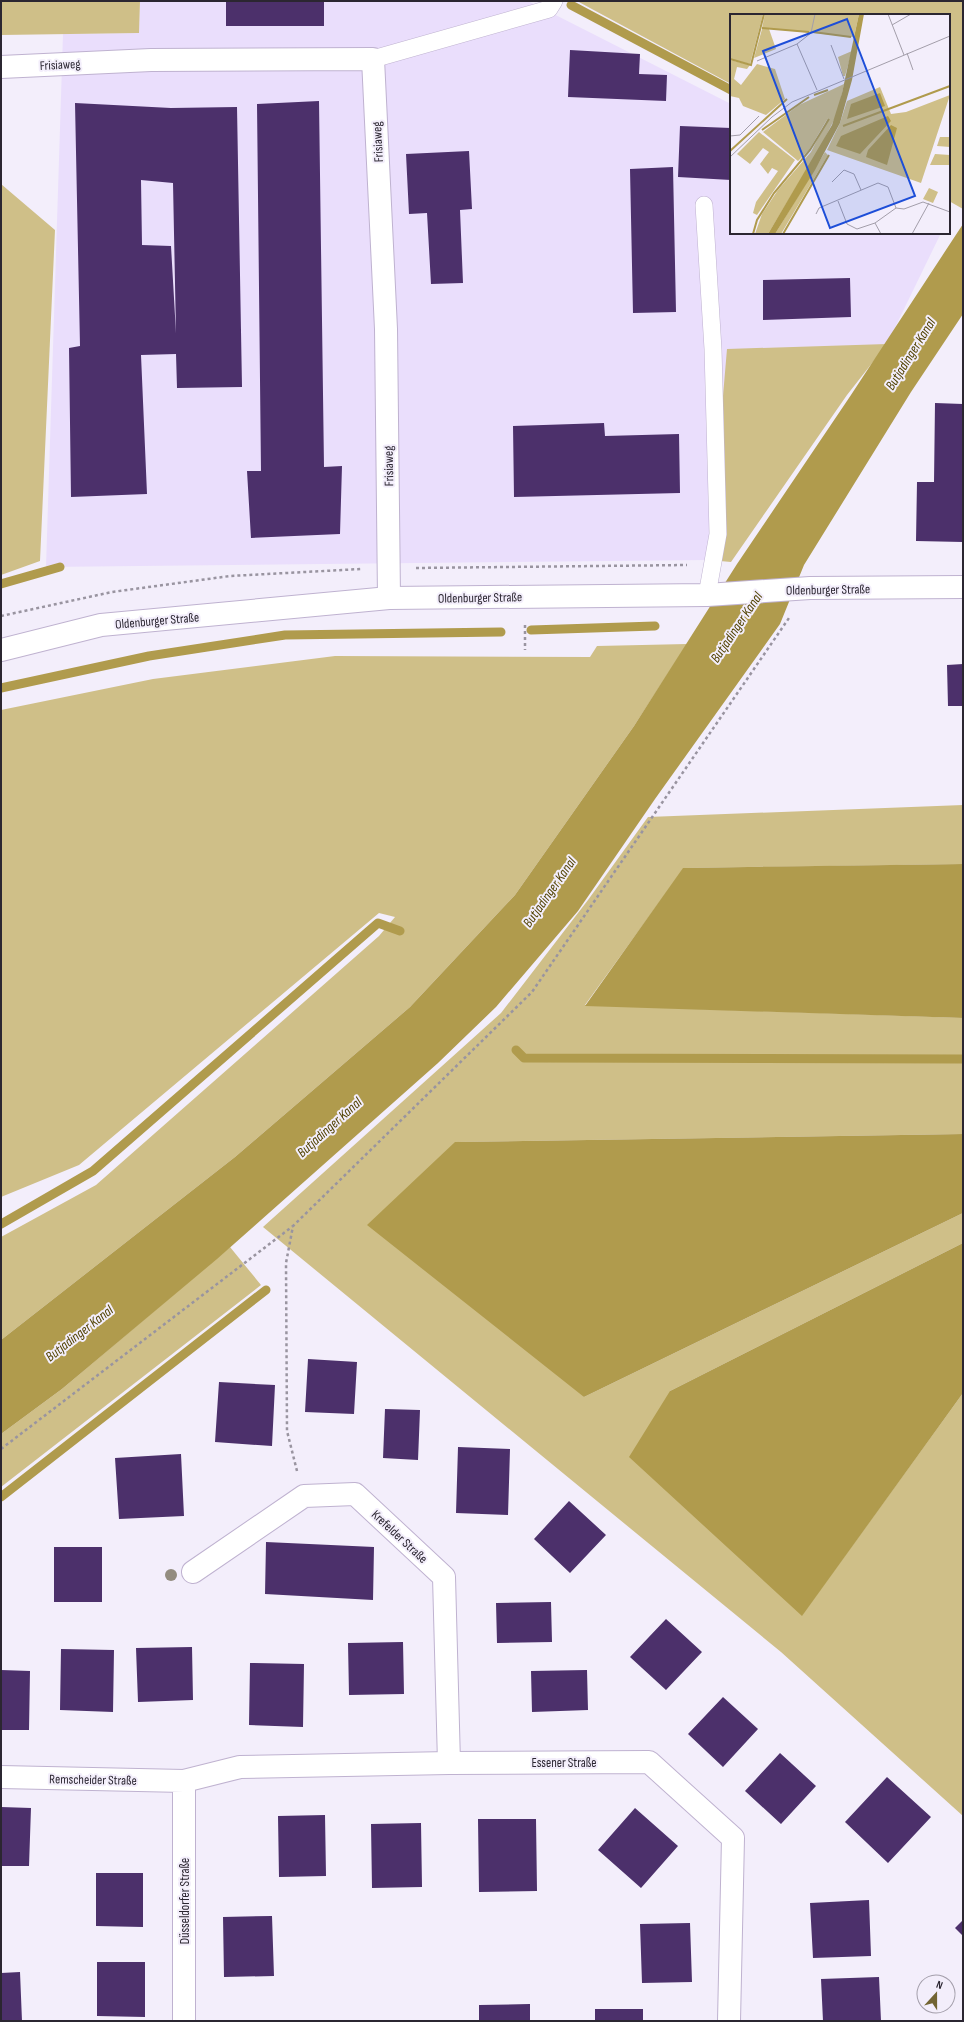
<svg xmlns="http://www.w3.org/2000/svg" width="964" height="2022" font-family="'Sofia Sans Condensed',sans-serif">
	<rect width="100%" height="100%" fill="#f3eefb"/>
	<!-- built -->
	<path fill="#eadefc" d="M140,1H528L731,104V233H941L887,344L709,560L46,567L63,34L139,33Z"/>
	<!-- green -->
	<path fill="#cfbf88" d="M1,1H140L139,33L1,35Z
		M577,1H963V209L949,201V15H731V84Z
		M1,184L55,230L40,561L1,575Z
		M887,344L847,395L731,562L709,560L727,349Z
		M687,644L634,726L515,895L410,1007L235,1157L1,1340V1237L96,1185L379,936L395,917L379,913L79,1165L1,1197V710L153,679L335,656L590,657L597,646Z
		M963,805V864L684,868L585,1005L963,1018V1134L456,1142L584,1397L963,1213V1243L670,1391L802,1615L963,1393V1816L781,1652L263,1227L501,1013L588,900L648,817Z
		M230,1247L261,1285L1,1487V1434L62,1389Z"/>
	<!-- water -->
	<path fill="#b09b4d" d="M963,224V314L911,392L804,565L780,624L655,799L578,911L496,1007L438,1063L217,1259L62,1389L1,1434V1340L235,1157L410,1007L515,895L634,726L737,564L851,395Z
		M963,864V1018L585,1006L683,868Z
		M963,1134V1213L584,1397L367,1225L455,1142Z
		M963,1243V1393L802,1616L629,1457L670,1391Z"/>
	<g fill="none" stroke-linecap="round" stroke-linejoin="round">
		<!-- stream -->
		<path stroke="#b09b4d" stroke-width="9" d="M571,5L731,90
			M1,584L60,567
			M531,630L655,626
			M1,688L149,656L285,635L501,632
			M516,1050L524,1058L963,1059
			M1,1224L93,1171L378,923L400,931
			M1,1497L266,1290"/>
	</g>
	<!-- building -->
	<path fill="#4c306b" fill-rule="evenodd" d="M226,1H324V26H226Z
		M570,50L640,54L639,74L667,75L666,101L568,97Z
		M319,101L324,467L342,466L340,534L251,538L247,471H261L257,104Z
		M75,103L171,108L237,107L242,387L177,388L176,354L141,355L147,494L71,497L69,348L80,346ZM141,180L173,183L176,333L171,246L142,245Z
		M680,126L731,128V180L678,177Z
		M469,151L472,209L460,210L463,283L431,284L427,213L409,214L406,154Z
		M673,167L676,312L633,313L630,169Z
		M850,278L851,317L763,320V280Z
		M935,403L963,404V542L916,541L917,482H934Z
		M604,423L605,436L679,434L680,493L514,497L513,426Z
		M963,664V706H948L947,665Z
		M308,1359L357,1362L354,1414L305,1412Z
		M219,1382L275,1385L272,1446L215,1442Z
		M385,1409L420,1410L418,1460L383,1458Z
		M458,1447L510,1449L508,1515L456,1513Z
		M181,1454L184,1516L119,1519L115,1458Z
		M569,1501L606,1535L570,1573L534,1539Z
		M266,1542L374,1547L373,1600L265,1594Z
		M54,1547H102V1602H54Z
		M551,1602L552,1642L497,1643L496,1603Z
		M666,1619L702,1652L666,1690L630,1657Z
		M403,1642L404,1694L349,1695L348,1643Z
		M192,1647L193,1700L138,1702L136,1648Z
		M61,1649L114,1650L113,1712L60,1710Z
		M250,1663L304,1664L303,1727L249,1725Z
		M1,1670L30,1671L29,1730H1Z
		M587,1670L588,1710L532,1712L531,1671Z
		M723,1697L758,1729L723,1767L688,1734Z
		M780,1753L816,1786L781,1824L745,1791Z
		M887,1777L931,1817L888,1863L845,1822Z
		M1,1807L31,1808L29,1866H1Z
		M635,1808L678,1846L641,1888L598,1850Z
		M325,1815L326,1876L279,1877L278,1816Z
		M478,1819H536L537,1891L479,1892Z
		M421,1823L422,1887L372,1888L371,1824Z
		M96,1873H143V1927L96,1926Z
		M869,1900L871,1956L813,1958L810,1903Z
		M272,1916L274,1976L224,1977L223,1917Z
		M963,1920V1936L955,1928Z
		M690,1923L692,1982L642,1983L640,1924Z
		M97,1962H145V2017L97,2016Z
		M20,1972L22,2021H1V1973Z
		M879,1977L881,2021H823L821,1979Z
		M530,2004V2021H479V2005Z
		M595,2009H643V2021H595Z"/>
	<g fill="none" stroke-linecap="round" stroke-linejoin="round">
		<defs>
			<path id="service" d="M373,59L549,9L554,1
				M704,205L713,349L718,534L707,595"/>
			<path id="minor" d="M1,67L151,60L373,59L386,329L389,598
				M193,1572L304,1496L355,1494L444,1577L449,1763
				M1,1777L184,1781L240,1767L449,1763L649,1762L733,1838L729,2021
				M184,2021V1781"/>
			<path id="tertiary" d="M1,650L101,625L389,598L707,595L810,588L963,587"/>
		</defs>
		<!-- service casing -->
		<use href="#service" stroke="#bfb2d0" stroke-width="18"/>
		<!-- minor casing -->
		<use href="#minor" stroke="#bfb2d0" stroke-width="24"/>
		<!-- tertiary casing -->
		<use href="#tertiary" stroke="#bfb2d0" stroke-width="24"/>
		<!-- path -->
		<path stroke="#9994a0" stroke-width="2.5" stroke-dasharray="3 3" stroke-linecap="butt" d="M416,568L687,565
			M1,616L112,592L230,576L361,569
			M525,625V650
			M1,1449L293,1226
			M297,1471L287,1431L286,1263L293,1226L532,992L789,618"/>
		<!-- service -->
		<use href="#service" stroke="#fff" stroke-width="17"/>
		<!-- minor -->
		<use href="#minor" stroke="#fff" stroke-width="22"/>
		<!-- tertiary -->
		<use href="#tertiary" stroke="#fff" stroke-width="22"/>
	</g>
	<!-- trees -->
	<circle fill="#938c7f" cx="171" cy="1575" r="6"/>
	<g text-anchor="middle" stroke-width="4" stroke-linejoin="round" paint-order="stroke">
		<!-- street labels -->
		<g font-size="13" fill="#2b2631" stroke="#f3eefb">
			<text transform="translate(60 64) rotate(-3)" y="5">Frisiaweg</text>
			<text transform="translate(377 142) rotate(-93)" y="5">Frisiaweg</text>
			<text transform="translate(388 466) rotate(-91)" y="5">Frisiaweg</text>
			<text transform="translate(828 589) rotate(-1)" y="5">Oldenburger Straße</text>
			<text transform="translate(480 597) rotate(-1)" y="5">Oldenburger Straße</text>
			<text transform="translate(157 620) rotate(-5)" y="5">Oldenburger Straße</text>
			<text transform="translate(400 1536) rotate(43)" y="5">Krefelder Straße</text>
			<text x="564" y="1767">Essener Straße</text>
			<text transform="translate(93 1779) rotate(1)" y="5">Remscheider Straße</text>
			<text transform="translate(184 1901) rotate(-90)" y="5">Düsseldorfer Straße</text>
		</g>
		<!-- water labels -->
		<g font-size="14" font-style="italic" fill="#514200" stroke="#f3eefb">
			<text transform="translate(910 354) rotate(-58)" y="5">Butjadinger Kanal</text>
			<text transform="translate(736 627) rotate(-56)" y="5">Butjadinger Kanal</text>
			<text transform="translate(549 892) rotate(-55)" y="5">Butjadinger Kanal</text>
			<text transform="translate(329 1127) rotate(-42)" y="5">Butjadinger Kanal</text>
			<text transform="translate(79 1333) rotate(-38)" y="5">Butjadinger Kanal</text>
		</g>
	</g>
	<!-- overview -->
	<g transform="translate(730 14)">
		<rect width="220" height="220" fill="#f3eefb"/>
		<path d="M0,0H33L20,50L0,45ZM35,0H129L124,23L32,14ZM32,15H39L46,35L24,44ZM122,37L115,62H113L108,43ZM0,46L20,51L17,55L7,53L4,65L11,71L27,50L45,55L55,85L36,101L13,92L9,84L0,82ZM114,70L108,98L92,130L38,220H25L32,200L48,176L81,138L98,104L79,136L68,147L33,118L69,91ZM150,73L161,100L176,98L220,81L191,169L97,136L110,109L117,87ZM29,118L65,146L27,201L23,199L26,188L48,157L42,154L38,160L30,150L39,138L33,134L20,150L7,140ZM210,123H220V133L207,132ZM95,138L98,141L51,220H45ZM205,140L220,141V151H200ZM199,174L208,178L203,189L193,185Z" fill="#cfbf88"/>
		<path d="M129,0H134L122,66L110,109L85,156L45,220H38L102,111L112,79ZM150,79L155,92L117,105L121,90ZM158,102L161,107L130,140L106,132L111,122ZM161,111L167,114L157,151L136,143L138,136Z" fill="#b09b4d"/>
		<path fill="none" stroke="#b09b4d" stroke-width="2" d="M32,14L79,18M83,18L121,23M0,45L21,51L34,0M84,81L98,76M113,112L220,72M32,116L79,83M0,137L57,85M23,220L27,206L44,179L80,136L99,105M53,220L99,141"/>
		<path fill="none" stroke="#a39eaa" stroke-width="1" d="M158,0L174,41M162,11L181,0M67,30L81,19L85,0M101,31L114,65M177,39L183,56M27,47L67,30L87,76M0,122L10,121L29,102M0,143L42,103L62,88L220,22M102,168L114,156L124,160L131,176M108,187L117,210L127,215L145,209L166,194M166,194L174,195L193,188L220,198M86,200L89,194L148,169L158,173L166,194M145,209L151,220M182,220L199,189"/>
		<path fill="#1d4ed8" fill-opacity="0.15" stroke="#1d4ed8" stroke-width="2" d="M117,5L185,182L100,214L33,37Z"/>
		<rect width="220" height="220" fill="none" stroke="#2b2631" stroke-width="2"/>
	</g>
	<!-- border -->
	<rect width="964" height="2022" fill="none" stroke="#2b2631" stroke-width="4"/>
	<!-- north arrow -->
	<g transform="translate(936 1994) rotate(21)"><circle r="19" fill="#f3eefb" stroke="#a39eaa"/>
	<path d="M0-3L7 15L0 10L-7 15Z" fill="#736533"/>
	<text y="-6" font-size="11" font-weight="bold" text-anchor="middle" fill="#2b2631">N</text>
	</g>
</svg>
